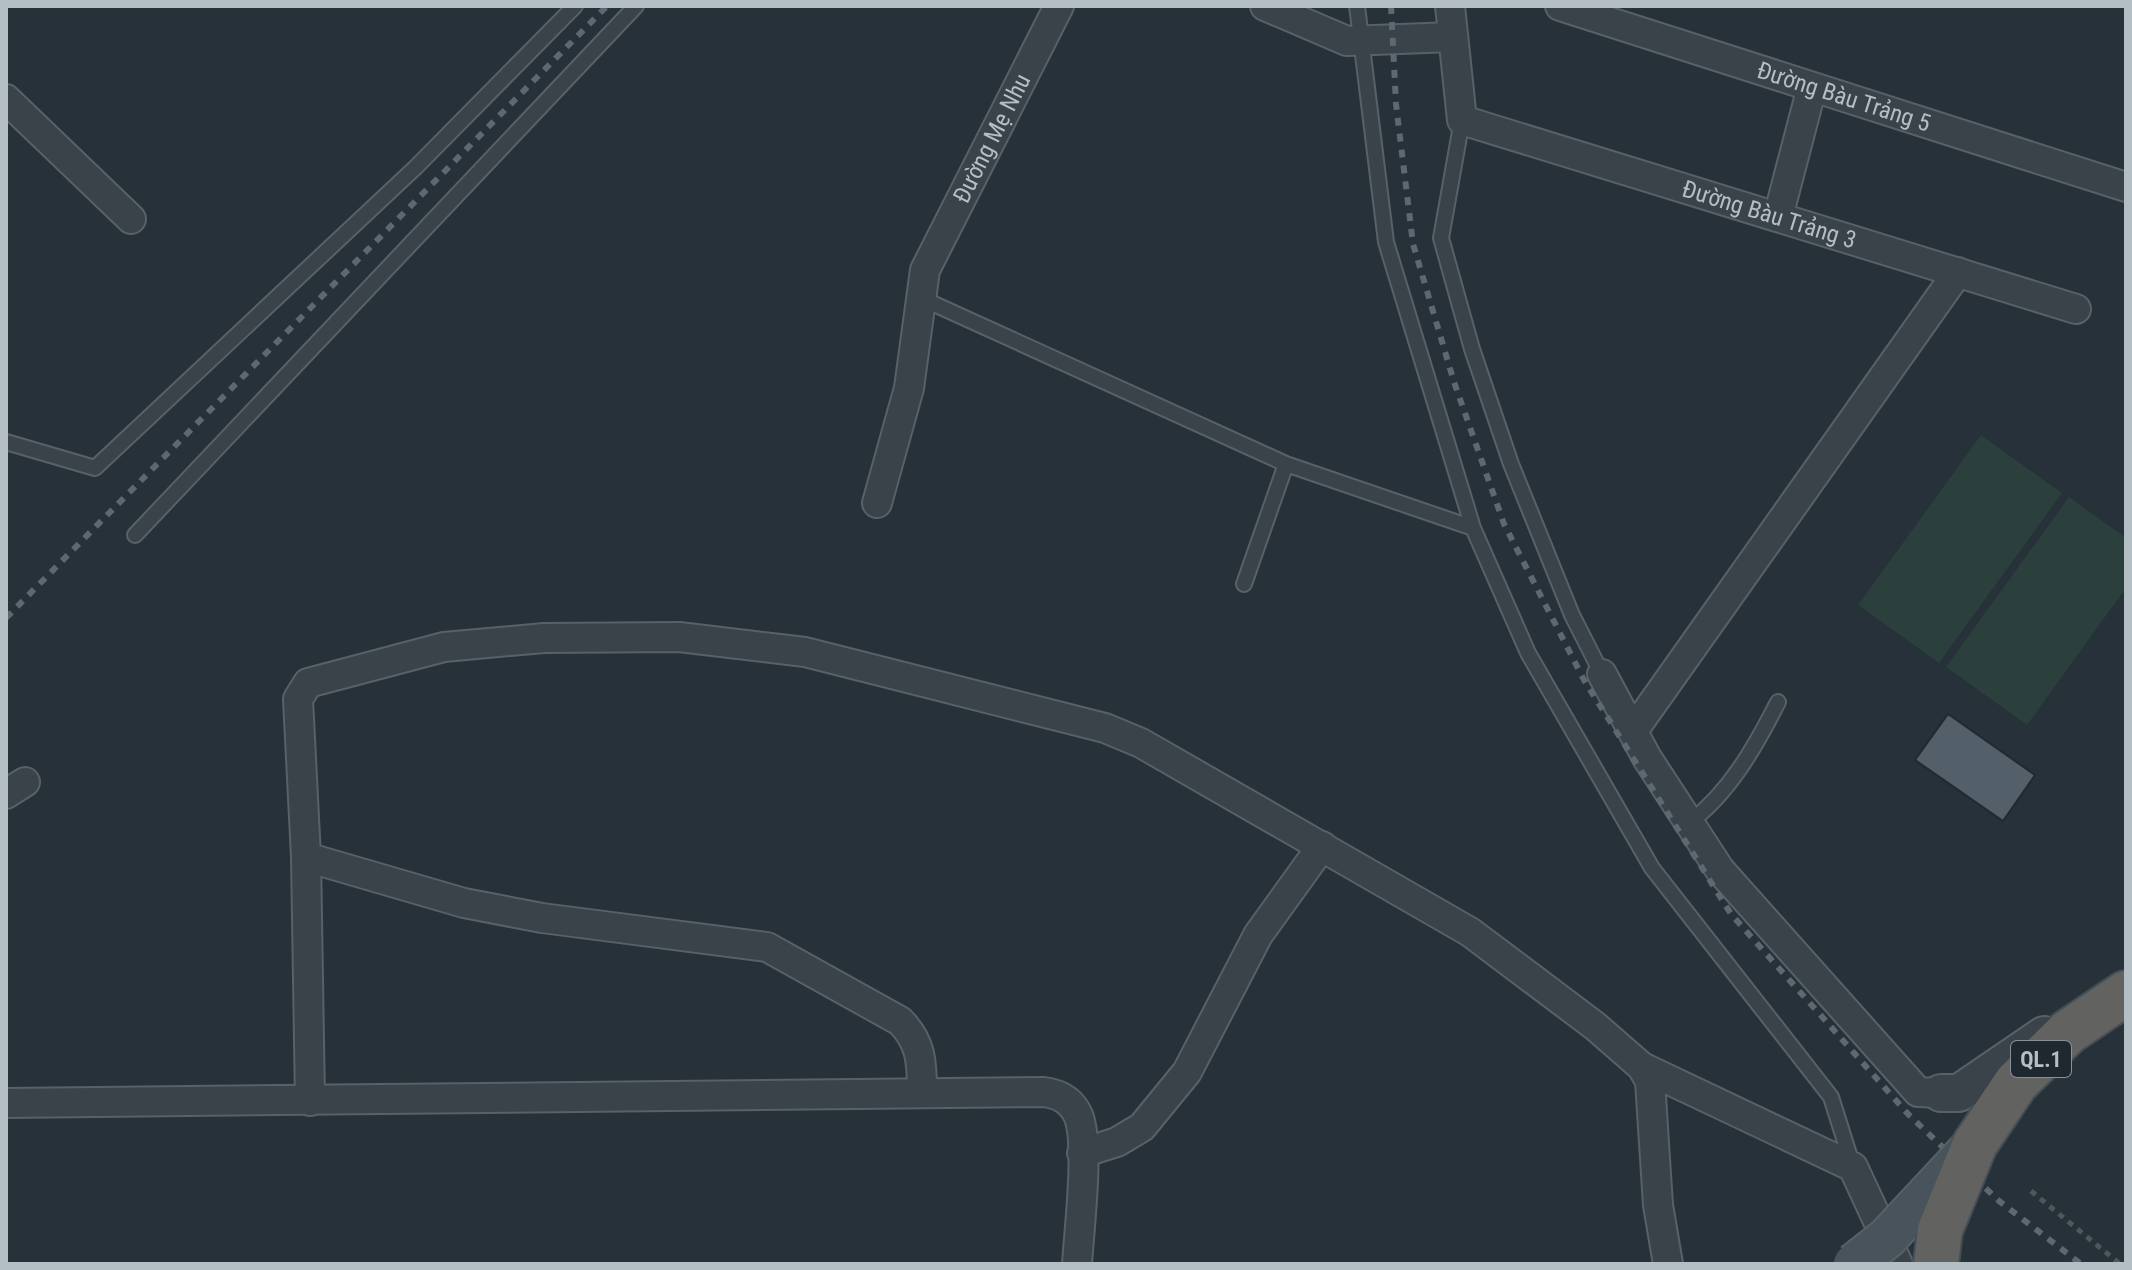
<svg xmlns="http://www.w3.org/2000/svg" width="2132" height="1270" font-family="'Roboto Condensed',sans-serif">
	<rect width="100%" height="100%" fill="#263139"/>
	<!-- green -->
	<path fill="#2b3f3c" d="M1981,435L2062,493L1939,663L1858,605Z
		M2069,497L2126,538V588L2027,725L1946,667Z"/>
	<!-- building -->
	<path fill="#536069" stroke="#202a30" stroke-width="2" d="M1948,714L2035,775L2003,821L1915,760Z"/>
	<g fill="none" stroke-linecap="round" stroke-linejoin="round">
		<defs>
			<path id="service" d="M1357,6L1386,242L1473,528L1528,653L1652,868L1831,1097L1853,1167
				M1462,120L1441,238L1472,349L1511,464L1572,615L1602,674
				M923,299L1286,464L1473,528
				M6,442L95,468L416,167L575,6
				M135,535L636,6
				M1244,584L1286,464
				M1689,823C1730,792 1755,747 1778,702"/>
			<g id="minor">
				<path d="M1265,6L1347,41L1453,37"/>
				<path id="s1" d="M1450,6L1462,120L2076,309"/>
				<path id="s2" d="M1560,6L2126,187"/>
				<path d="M6,99L131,219"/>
				<path d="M1778,217L1812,87"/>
				<path id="s3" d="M877,503L909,388L925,270L1059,6"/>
				<path d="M1602,674L1647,758L1720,870L1918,1092L1941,1093"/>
				<path d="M1633,731L1958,272"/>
				<path d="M6,794L25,782"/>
				<path d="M306,857L464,903L542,918L767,947L900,1021C921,1042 922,1062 922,1091"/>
				<path d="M1642,1067L1853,1167L1898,1264"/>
				<path d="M310,1101L306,857L298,699L308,683L444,647L544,638L679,637L805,652L1105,728L1141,743L1470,932L1595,1026L1642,1067L1650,1081L1658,1205L1668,1264"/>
				<path d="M6,1103L1044,1092C1059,1094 1071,1100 1078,1115C1090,1142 1079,1231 1077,1264"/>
				<path d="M1082,1153L1117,1142L1142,1127L1187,1072L1258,935L1322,846"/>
			</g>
			<path id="tertiary" d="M1941,1093H1959L2044,1035"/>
			<path id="trunk" d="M1975,1144L2016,1083L2068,1032L2126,993"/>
		</defs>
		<!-- service casing -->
		<use href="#service" stroke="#576167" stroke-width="18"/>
		<!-- minor casing -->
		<use href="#minor" stroke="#576167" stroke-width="32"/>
		<!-- tertiary casing -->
		<use href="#tertiary" stroke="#576167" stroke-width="40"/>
		<!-- trunk casing -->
		<use href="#trunk" stroke="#444e54" stroke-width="48"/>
		<!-- path -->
		<path stroke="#495b59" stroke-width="5" stroke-dasharray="6 6" stroke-linecap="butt" d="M2031,1191L2120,1264"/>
		<!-- service -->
		<use href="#service" stroke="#394349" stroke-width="14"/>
		<!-- minor -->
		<use href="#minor" stroke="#394349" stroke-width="28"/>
		<!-- tertiary -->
		<use href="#tertiary" stroke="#394349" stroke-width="36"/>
		<!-- trunk -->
		<use href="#trunk" stroke="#626260" stroke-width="44"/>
		<!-- rail -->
		<path stroke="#5d6972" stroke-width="6" stroke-dasharray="8 8" stroke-linecap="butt" d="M1391,6L1396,104L1413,244L1454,382L1504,524L1584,680L1731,914L1908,1114L1999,1201L2081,1264
			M6,618L607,6"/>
		<defs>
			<path id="secondary-bridge" d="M1854,1264L1887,1238L1969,1150"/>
			<path id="trunk-bridge" d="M1936,1264L1940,1230L1975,1144"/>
		</defs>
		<!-- secondary-bridge casing -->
		<use href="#secondary-bridge" stroke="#576167" stroke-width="44" stroke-linecap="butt"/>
		<!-- trunk-bridge casing -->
		<use href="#trunk-bridge" stroke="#444e54" stroke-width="48" stroke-linecap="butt"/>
		<!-- secondary-bridge -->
		<use href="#secondary-bridge" stroke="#48535c" stroke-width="40"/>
		<!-- trunk-bridge -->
		<use href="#trunk-bridge" stroke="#626260" stroke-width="44"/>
	</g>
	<g text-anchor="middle" stroke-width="7" stroke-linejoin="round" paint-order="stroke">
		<!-- shield labels -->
		<rect fill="#1e282e" stroke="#879198" stroke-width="2" x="2011" y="1041" width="60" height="36" rx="6"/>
		<g font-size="22" font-weight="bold" fill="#b4bec5">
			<text x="2041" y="1067">QL.1</text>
		</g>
		<!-- street labels -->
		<g font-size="24" fill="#b4bec5" stroke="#1e282e">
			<text dy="8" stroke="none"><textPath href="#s2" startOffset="298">Đường Bàu Trảng 5</textPath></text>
			<text dy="8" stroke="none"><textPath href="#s3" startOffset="386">Đường Mẹ Nhu</textPath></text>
			<text dy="8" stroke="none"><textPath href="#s1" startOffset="436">Đường Bàu Trảng 3</textPath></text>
		</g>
	</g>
	<!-- border -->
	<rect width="2132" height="1270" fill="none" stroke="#b4bec5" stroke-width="16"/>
</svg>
